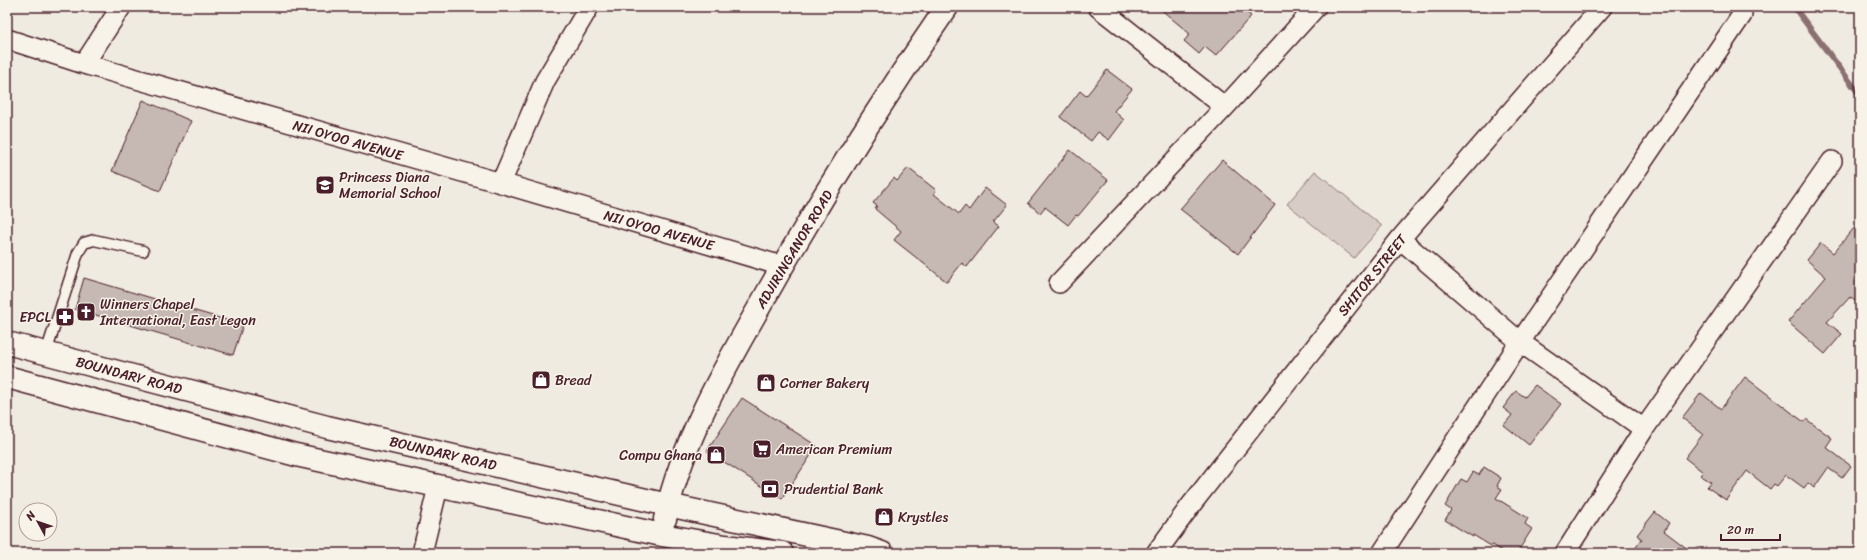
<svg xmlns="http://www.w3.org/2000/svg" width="1867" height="560" font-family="Sriracha,sans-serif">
	<rect width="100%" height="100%" fill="#f0ebe0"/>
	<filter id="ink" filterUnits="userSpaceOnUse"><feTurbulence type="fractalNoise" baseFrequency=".025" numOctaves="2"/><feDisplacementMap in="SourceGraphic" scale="8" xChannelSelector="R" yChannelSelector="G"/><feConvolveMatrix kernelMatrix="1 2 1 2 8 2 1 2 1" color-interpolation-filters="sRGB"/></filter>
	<g filter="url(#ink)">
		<!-- garden -->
		<path fill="#d8cdc6" stroke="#917678" d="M1315,171L1382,226L1354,258L1287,204Z"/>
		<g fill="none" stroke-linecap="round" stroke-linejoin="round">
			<!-- stream -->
			<path stroke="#8b6f72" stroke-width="6" d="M1794,7L1860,95"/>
		</g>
		<!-- building -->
		<path fill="#c6b8b3" stroke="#4a1f2b" d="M1158,7H1241L1251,16L1216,56L1205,47L1199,54L1184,41L1190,34Z
			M1107,70L1132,89L1114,111L1124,120L1109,140L1098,132L1091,141L1060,117L1080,91L1086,96Z
			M143,100L191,121L160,191L112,171Z
			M1070,150L1108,180L1078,216L1076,215L1068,225L1045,207L1040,213L1028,203Z
			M1222,160L1275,205L1238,254L1180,209Z
			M908,168L936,190L934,194L959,214L965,206L969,210L985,188L1007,205L993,222L999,226L967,267L962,263L947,282L894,240L901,231L875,209L877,206L873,203L894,178L897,181Z
			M1860,221V305L1850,297L1827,322L1842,334L1825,354L1788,322L1826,277L1807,260L1821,243L1833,253Z
			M84,278L243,325L233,355L75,309Z
			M1745,377L1804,422L1806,419L1832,438L1826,447L1851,466L1842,478L1828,468L1814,488L1808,483L1804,488L1786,475L1777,486L1774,484L1770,489L1747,471L1726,500L1707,487L1711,482L1700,475L1703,472L1685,458L1703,434L1682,418L1701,393L1721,409Z
			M1535,385L1561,404L1529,445L1504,425L1512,415L1503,408L1516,391L1525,397Z
			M742,398L817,446L782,499L707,451Z
			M1484,467L1501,478L1497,486L1502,489L1496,498L1528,518L1525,524L1532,529L1517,553H1505L1493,545L1491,546L1473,535V537L1445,520L1451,510L1445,506L1461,479L1467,482L1473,472L1479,475Z
			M1655,512L1669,523L1664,531L1693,553H1632L1642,539L1637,535Z"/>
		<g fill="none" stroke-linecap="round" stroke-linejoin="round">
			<defs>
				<path id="service" d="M46,353L78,253L84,243L94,240L143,251"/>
				<path id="minor" d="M1098,7L1225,107
					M7,39L84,64L501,183L782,266
					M84,64L121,7
					M501,183L545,81L589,7
					M1400,239L1520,342L1644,429
					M1059,283L1225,107L1316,7
					M422,553L438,487
					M1156,553L1191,505L1400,239L1602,7
					M1382,553L1520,342L1742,15
					M1565,553L1644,429L1832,161"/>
				<path id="secondary" d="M7,343L327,427L668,505L868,548L882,553
					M7,377L296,455L662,535L725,546L782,553
					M665,519C682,442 722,372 761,304C818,202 880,103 947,7"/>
			</defs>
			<!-- service casing -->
			<use href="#service" stroke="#4a1f2b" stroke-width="13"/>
			<!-- minor casing -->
			<use href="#minor" stroke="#4a1f2b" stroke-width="22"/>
			<!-- secondary casing -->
			<use href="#secondary" stroke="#4a1f2b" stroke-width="25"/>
			<!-- service -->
			<use href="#service" stroke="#f7f3e8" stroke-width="10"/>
			<!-- minor -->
			<use href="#minor" stroke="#f7f3e8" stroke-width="19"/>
			<!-- secondary -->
			<use href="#secondary" stroke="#f7f3e8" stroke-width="22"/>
		</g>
	</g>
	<!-- icons -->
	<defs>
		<symbol id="school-square" viewBox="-11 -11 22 22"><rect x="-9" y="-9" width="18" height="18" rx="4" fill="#4a1f2b" stroke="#f7f3e8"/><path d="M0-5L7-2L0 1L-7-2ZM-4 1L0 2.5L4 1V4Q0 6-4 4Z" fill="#fff"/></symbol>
		<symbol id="church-square" viewBox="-11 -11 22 22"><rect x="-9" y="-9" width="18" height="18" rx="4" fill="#4a1f2b" stroke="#f7f3e8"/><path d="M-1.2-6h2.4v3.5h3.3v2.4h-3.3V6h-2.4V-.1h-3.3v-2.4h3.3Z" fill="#fff"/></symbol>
		<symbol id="pharmacy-square" viewBox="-11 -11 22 22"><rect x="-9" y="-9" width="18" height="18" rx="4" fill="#4a1f2b" stroke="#f7f3e8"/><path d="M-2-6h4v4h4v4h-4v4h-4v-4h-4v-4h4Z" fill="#fff"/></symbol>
		<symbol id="shop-square" viewBox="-11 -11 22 22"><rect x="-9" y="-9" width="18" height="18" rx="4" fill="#4a1f2b" stroke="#f7f3e8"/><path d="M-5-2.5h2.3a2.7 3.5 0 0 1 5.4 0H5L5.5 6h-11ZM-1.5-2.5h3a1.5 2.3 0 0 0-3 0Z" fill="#fff"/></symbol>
		<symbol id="supermarket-square" viewBox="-11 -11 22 22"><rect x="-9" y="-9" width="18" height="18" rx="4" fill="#4a1f2b" stroke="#f7f3e8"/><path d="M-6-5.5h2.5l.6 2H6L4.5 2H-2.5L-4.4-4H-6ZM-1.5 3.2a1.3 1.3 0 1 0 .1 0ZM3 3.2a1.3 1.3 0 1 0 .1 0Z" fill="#fff"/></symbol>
		<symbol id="bank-square" viewBox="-11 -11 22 22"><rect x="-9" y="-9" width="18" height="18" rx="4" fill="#4a1f2b" stroke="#f7f3e8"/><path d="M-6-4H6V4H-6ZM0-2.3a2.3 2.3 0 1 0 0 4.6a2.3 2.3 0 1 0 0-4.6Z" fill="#fff"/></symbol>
	</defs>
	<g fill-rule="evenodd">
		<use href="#school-square" x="314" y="174" width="22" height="22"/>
		<use href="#church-square" x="75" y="301" width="22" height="22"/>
		<use href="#pharmacy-square" x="54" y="306" width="22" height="22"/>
		<use href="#shop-square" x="530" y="369" width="22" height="22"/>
		<use href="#shop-square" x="755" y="372" width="22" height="22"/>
		<use href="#supermarket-square" x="751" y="438" width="22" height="22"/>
		<use href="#shop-square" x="705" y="444" width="22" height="22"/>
		<use href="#bank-square" x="759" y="478" width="22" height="22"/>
		<use href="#shop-square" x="873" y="506" width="22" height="22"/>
	</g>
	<g text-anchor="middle" stroke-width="3" stroke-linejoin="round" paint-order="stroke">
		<!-- street labels -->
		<g font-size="14" fill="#4a1f2b" stroke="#f7f3e8">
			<text transform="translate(348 140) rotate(16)" y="5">NII OYOO AVENUE</text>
			<text transform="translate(659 230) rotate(16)" y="5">NII OYOO AVENUE</text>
			<text transform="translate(794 249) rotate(-59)" y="5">ADJIRINGANOR ROAD</text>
			<text transform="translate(1372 275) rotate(-51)" y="5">SHITOR STREET</text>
			<text transform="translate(129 375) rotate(15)" y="5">BOUNDARY ROAD</text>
			<text transform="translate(443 453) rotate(13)" y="5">BOUNDARY ROAD</text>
		</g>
		<!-- poi labels -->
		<g font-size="14" fill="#4a1f2b" stroke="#f7f3e8" text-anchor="start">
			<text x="339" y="182">Princess Diana<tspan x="339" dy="16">Memorial School</tspan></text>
			<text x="100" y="309">Winners Chapel<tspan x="100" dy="16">International, East Legon</tspan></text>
			<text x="51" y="322" text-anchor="end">EPCL</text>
			<text x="555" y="385">Bread</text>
			<text x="780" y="388">Corner Bakery</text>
			<text x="776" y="454">American Premium</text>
			<text x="702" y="460" text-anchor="end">Compu Ghana</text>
			<text x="784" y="494">Prudential Bank</text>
			<text x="898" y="522">Krystles</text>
		</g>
	</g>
	<!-- margin -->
	<rect width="1867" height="560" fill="none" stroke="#f7f3e8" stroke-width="24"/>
	<rect x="12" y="12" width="1843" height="536" fill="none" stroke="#4a1f2b" stroke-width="1.5" filter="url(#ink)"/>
	<!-- north arrow -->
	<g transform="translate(38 522) rotate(310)"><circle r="19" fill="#f7f3e8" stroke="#b29e9c"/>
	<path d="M0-3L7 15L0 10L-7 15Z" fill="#4a1f2b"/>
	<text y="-6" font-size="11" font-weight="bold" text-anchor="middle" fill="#4a1f2b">N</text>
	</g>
	<!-- scale -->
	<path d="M1721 534v6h59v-6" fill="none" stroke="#4a1f2b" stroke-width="2"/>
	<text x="1727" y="534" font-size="12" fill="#4a1f2b" stroke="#f7f3e8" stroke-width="3" paint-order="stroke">20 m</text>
</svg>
